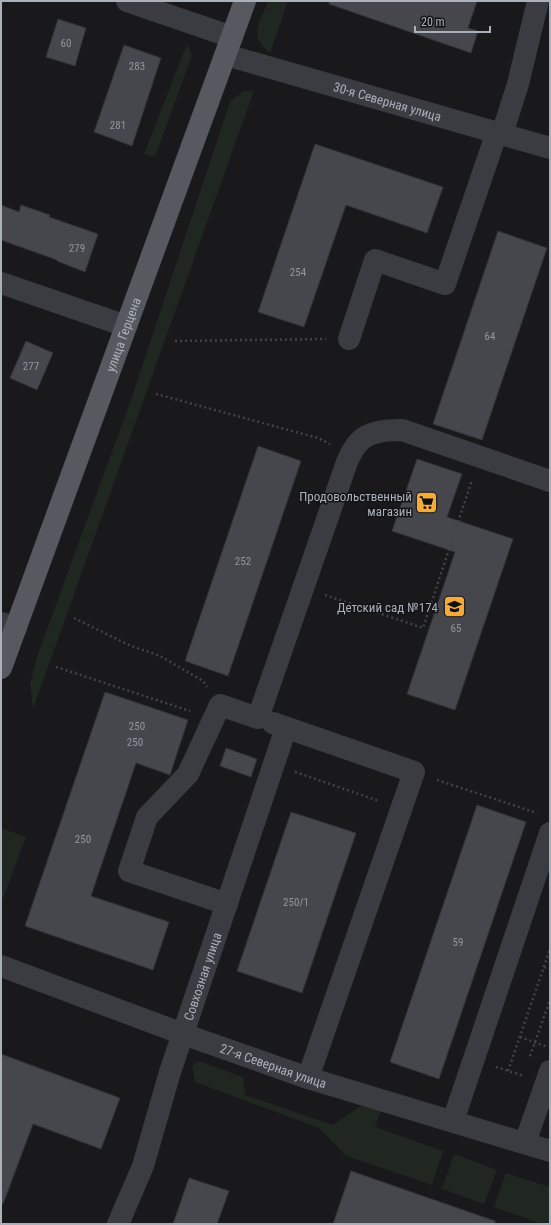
<svg xmlns="http://www.w3.org/2000/svg" width="551" height="1225" font-family="'Roboto Condensed',sans-serif">
	<rect width="100%" height="100%" fill="#19191c"/>
	<!-- green -->
	<path fill="#1f2720" d="M268,1H288L270,53C248,36 260,23 268,1Z
		M187,44L192,55L155,157L144,154Z
		M243,91H254L33,709L30,683L39,651L132,397L230,102Z
		M1,828L26,837L1,904Z
		M199,1061L243,1077L245,1095L333,1125L362,1105L381,1111L375,1127L443,1151L432,1185L346,1156L319,1128L195,1082L192,1066Z
		M454,1154L497,1170L484,1204L442,1189Z
		M506,1173L550,1187V1224H542L494,1207Z"/>
	<!-- building -->
	<path fill="#45474c" stroke="#333338" d="M329,1H477L468,28L478,31L471,53L329,4Z
		M58,19L86,28L75,66L46,57Z
		M124,45L161,58L132,146L94,132Z
		M315,144L443,187L427,233L346,205L304,327L258,312Z
		M1,205L19,212L21,205L50,215L49,217L98,234L85,272L57,261V260L1,240Z
		M498,231L547,248L482,440L433,424Z
		M26,341L53,353L37,390L10,378Z
		M258,446L301,461L228,676L185,661Z
		M417,459L462,474L447,517L513,539L455,710L407,694L455,552L392,531Z
		M105,692L188,720L170,775L136,763L91,896L169,922L153,970L25,926Z
		M226,748L257,759L251,777L220,766Z
		M477,805L526,822L439,1079L390,1062Z
		M291,812L356,833L302,993L237,971Z
		M1,1054L120,1098L101,1149L33,1124L3,1204L1,1203Z
		M351,1171L495,1221V1224H333Z
		M189,1178L229,1191L217,1224H173Z"/>
	<g fill="none" stroke-linecap="round" stroke-linejoin="round">
		<!-- path -->
		<path stroke="#404348" stroke-width="2.5" stroke-dasharray="2 3" stroke-linecap="butt" d="M175,341L326,339
			M156,394L318,438L330,444
			M325,595L423,628L472,480
			M74,618L129,645L160,656L203,681L207,687
			M56,667L190,711
			M295,772L379,801
			M437,780L537,813
			M544,967L550,969
			M520,1037L548,1047
			M530,1056L550,1000
			M496,1067L524,1076
			M508,1071L550,949"/>
		<!-- minor -->
		<g stroke="#3a3c41" stroke-width="22">
			<path d="M127,1L232,37"/>
			<path id="s1" d="M226,55L550,148"/>
			<path d="M502,134L518,84L538,1"/>
			<path d="M1,283L126,326"/>
			<path d="M349,339L375,260L445,284L497,132"/>
			<path d="M1,623L16,628"/>
			<path d="M273,723L414,772L308,1078"/>
			<path d="M227,904L129,871L147,817L188,774L220,705L258,718L347,462C350,456 353,448 358,443C368,431 387,430 402,430L550,481"/>
			<path id="s2" d="M1,966L183,1034L308,1078L550,1151"/>
			<path d="M453,1121L550,833"/>
			<path d="M525,1143L550,1071"/>
			<path id="s3" d="M118,1224L143,1166L170,1072L286,728"/>
		</g>
		<!-- major -->
		<path stroke="#565960" stroke-width="22" id="s4" d="M1,668L245,1"/>
	</g>
	<!-- icons -->
	<defs>
		<symbol id="supermarket-square" viewBox="-11 -11 22 22"><rect x="-9" y="-9" width="18" height="18" rx="4" fill="#f5ab37" stroke="#141417"/><path d="M-6-5.5h2.5l.6 2H6L4.5 2H-2.5L-4.4-4H-6ZM-1.5 3.2a1.3 1.3 0 1 0 .1 0ZM3 3.2a1.3 1.3 0 1 0 .1 0Z" fill="#111"/></symbol>
		<symbol id="school-square" viewBox="-11 -11 22 22"><rect x="-9" y="-9" width="18" height="18" rx="4" fill="#f5ab37" stroke="#141417"/><path d="M0-5L7-2L0 1L-7-2ZM-4 1L0 2.5L4 1V4Q0 6-4 4Z" fill="#111"/></symbol>
	</defs>
	<g fill-rule="evenodd">
		<use href="#supermarket-square" x="414" y="490" width="25" height="25"/>
		<use href="#school-square" x="442" y="594" width="25" height="25"/>
	</g>
	<g text-anchor="middle" stroke-width="3" stroke-linejoin="round" paint-order="stroke">
		<!-- number labels -->
		<g font-size="11" fill="#92969f">
			<text x="66" y="47">60</text>
			<text x="137" y="70">283</text>
			<text x="118" y="129">281</text>
			<text x="77" y="252">279</text>
			<text x="298" y="276">254</text>
			<text x="490" y="340">64</text>
			<text x="31" y="370">277</text>
			<text x="243" y="565">252</text>
			<text x="456" y="632">65</text>
			<text x="137" y="730">250</text>
			<text x="135" y="746">250</text>
			<text x="83" y="843">250</text>
			<text x="296" y="906">250/1</text>
			<text x="458" y="946">59</text>
		</g>
		<!-- street labels -->
		<g font-size="13" fill="#abb1bb" stroke="#141417">
			<text dy="5" stroke="none"><textPath href="#s1" startOffset="168">30-я Северная улица</textPath></text>
			<text dy="5" stroke="none"><textPath href="#s4" startOffset="355">улица Герцена</textPath></text>
			<text dy="5" stroke="none"><textPath href="#s3" startOffset="262">Совхозная улица</textPath></text>
			<text dy="5" stroke="none"><textPath href="#s2" startOffset="290">27-я Северная улица</textPath></text>
		</g>
		<!-- poi labels -->
		<g font-size="13" fill="#abb1bb" stroke="#141417" text-anchor="end">
			<text x="412" y="501">Продовольственный<tspan x="412" dy="15">магазин</tspan></text>
			<text x="438" y="612">Детский сад №174</text>
		</g>
	</g>
	<!-- border -->
	<rect width="551" height="1225" fill="none" stroke="#abb1bb" stroke-width="4"/>
	<!-- scale -->
	<path d="M415 26v6h75v-6" fill="none" stroke="#abb1bb" stroke-width="2"/>
	<text x="421" y="26" font-size="12" fill="#abb1bb" stroke="#141417" stroke-width="3" paint-order="stroke">20 m</text>
</svg>
